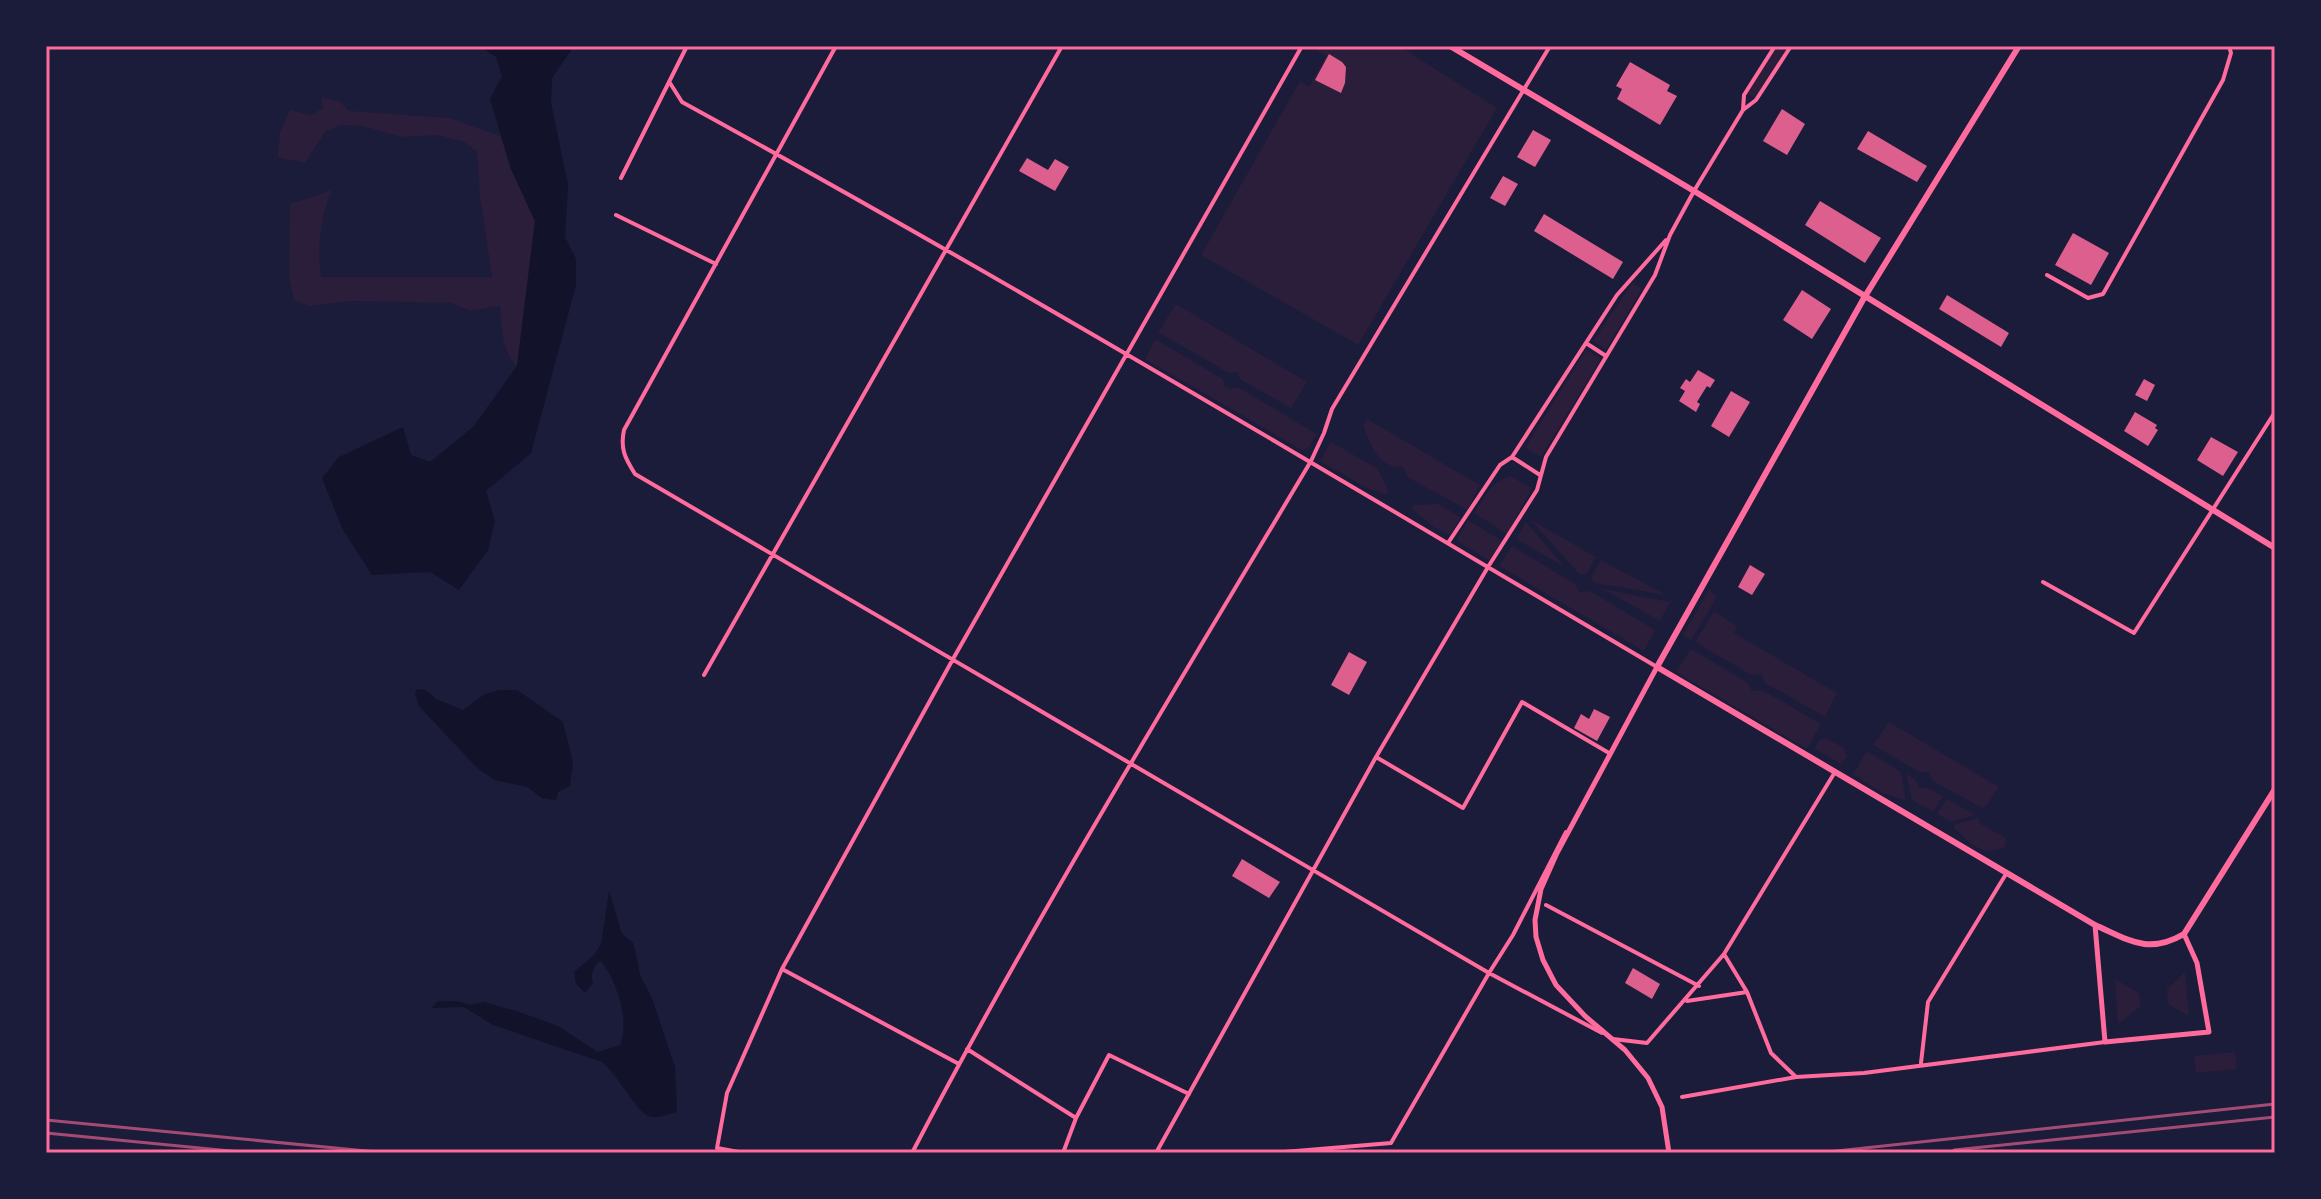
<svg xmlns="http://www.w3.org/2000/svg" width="2321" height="1199" font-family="'Libre Baskerville',serif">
	<rect width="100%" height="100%" fill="#1b1b3a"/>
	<!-- green -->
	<path fill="#2a1e3b" d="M1319,46H1399L1497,108L1358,345L1201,255L1300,81L1309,87L1326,56L1317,50Z
		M1777,46H1788L1756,99L1747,94Z
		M321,97L339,101L349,111L449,118L501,136L511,169L535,221L517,366C501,352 502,326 500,306L470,311L452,303L350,301L309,306L294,300L289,278L290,204L332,190C320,217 317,248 321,277H492L480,196L477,152L464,142L438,135L403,137L362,126L340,125L325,132L305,163L278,157L280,132L290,110L311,115L323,108Z
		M1632,283L1642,289L1606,350L1593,341Z
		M1176,304L1307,382L1291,408L1241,380L1237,372H1227L1158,332Z
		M1155,339L1223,379L1225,386L1231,389L1238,387L1317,434L1307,449L1302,450L1145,359Z
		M1586,350L1601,359L1541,457L1525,448Z
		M1367,419L1480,485L1467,510L1409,478L1403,467C1377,468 1372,446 1363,426Z
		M1331,442L1378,469L1388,490L1386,495L1365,487L1320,461Z
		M1510,476L1532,488L1507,534L1474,513C1484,497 1492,482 1510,476Z
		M1439,504L1461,518L1450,535L1435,528L1412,509L1413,505Z
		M1468,520L1502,541L1489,560L1458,542V537Z
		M1531,520L1596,557L1587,574L1580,575Z
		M1526,522L1565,567L1516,539Z
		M1512,546L1575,584L1580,592L1590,591L1655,630L1644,651L1499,566Z
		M1601,560L1666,595L1594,583L1591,577Z
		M1603,589L1670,602L1660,621Z
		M1709,589L1717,597L1691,640L1683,635Z
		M1714,611L1737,626L1734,633L1837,693L1825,717L1765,683L1761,674L1751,675L1695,642Z
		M1691,649L1747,682L1752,691L1762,690L1821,724L1807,749L1676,672Z
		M1889,722L1999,787L1984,809L1933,781L1929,772H1920L1873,745Z
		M1826,738L1844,748L1847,756L1841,764L1815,749L1819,740Z
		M1867,751L1901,772L1906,800L1884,794L1853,774Z
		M1906,773L1915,780L1920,788H1928L1943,796L1933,812L1912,800Z
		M1947,799L1975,815L1951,822L1937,814Z
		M1979,818V823L2006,838L2005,847C1982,858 1971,843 1954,828V825Z
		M2185,972L2189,1016L2168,1004L2167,989Z
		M2115,979L2139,993L2141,1006L2118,1024Z
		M2235,1052L2237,1069L2196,1073L2194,1056Z"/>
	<!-- water -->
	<path fill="#12122b" d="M479,46H574L552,78L551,103L568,185L565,237L576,259V285L531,453L486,491L495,521L488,550L459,590L430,572L372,575L343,530L322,478L339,457L403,427L411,455L430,462L473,427L517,366L535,221L511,169L490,99L502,76L496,57Z
		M417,689L426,690L436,699L463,710L485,694L499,690H517L563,722L573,763L570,786L558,792L556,800L542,798L527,787L495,780L478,769L419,706L415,693Z
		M609,891L622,934L633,943L635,949L640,975L652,998L675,1067L677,1112C670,1114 658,1118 651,1117C637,1114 617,1073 602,1062L493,1025L464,1007L432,1008L438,1001H457L470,1005L484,1002L519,1012L558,1026L598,1052L620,1045C630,1021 617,981 601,961L596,964L591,976L593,983L585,993L576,984L574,972L594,955L601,944Z"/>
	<!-- building -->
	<path fill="#dd5f8e" d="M1329,54L1342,62L1346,67L1345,83L1341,93L1315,80Z
		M1630,62L1670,85L1667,91L1677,96L1660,125L1617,99L1622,89L1616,86Z
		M1782,109L1805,124L1787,155L1763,141Z
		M1533,130L1551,140L1535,167L1517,157Z
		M1868,131L1927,166L1917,182L1857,149Z
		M1027,158L1048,170L1055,159L1069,167L1055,191L1019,171Z
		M1503,176L1518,184L1505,206L1490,198Z
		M1820,201L1881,238L1865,263L1805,225Z
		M1544,214L1623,262L1613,279L1534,231Z
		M2073,233L2109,253L2091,285L2055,265Z
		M1802,290L1831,309L1812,339L1783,320Z
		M1947,295L2009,333L2001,347L1939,309Z
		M1698,370L1715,380L1710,388L1707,386L1697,402L1700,404L1696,412L1679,401L1685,391L1680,388L1686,379L1690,382Z
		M2144,379L2155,385L2147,401L2135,395Z
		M1731,391L1750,402L1729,437L1711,426Z
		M2135,412L2157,425L2155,428L2158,430L2148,446L2124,431Z
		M2211,437L2238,452L2223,476L2197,460Z
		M1750,565L1765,574L1752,595L1738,587Z
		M1349,652L1367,662L1349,695L1331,685Z
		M1594,709L1610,717L1597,741L1574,728L1581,714L1589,719Z
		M1242,859L1280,882L1269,898L1232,876Z
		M1633,968L1660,984L1652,999L1625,983Z"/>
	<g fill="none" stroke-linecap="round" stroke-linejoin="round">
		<!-- minor -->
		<path stroke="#ff6b9d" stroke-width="4" d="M836,46L624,430C620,449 625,458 635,474L1489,973L1602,1033
			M670,83L682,102C1011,282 1333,476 1657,667
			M1743,110L1744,95L1775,46
			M621,178L687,46
			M616,215L716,264
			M2047,275L2088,298L2103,294L2223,80L2231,53L2229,46
			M1586,343L1606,356
			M1512,457L1540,475
			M1448,543L1500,465L1512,457L1617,295L1666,240
			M2043,582L2134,633L2275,412
			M704,675L1062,46
			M1376,757L1463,808L1522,702L1609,753
			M1546,905L1699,986
			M1724,954L1747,992L1771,1053L1796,1077L1864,1073L2105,1042
			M782,969L959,1064
			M1687,1001L1747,992
			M1613,1039L1647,1043L1724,954L1835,772
			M967,1049L1076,1118
			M1921,1063L1928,1002L2006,874
			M1682,1097L1796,1077
			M744,1153L717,1148L727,1093L782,969L953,659L1302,46
			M912,1153C1035,917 1175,690 1311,461L1324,433L1332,409L1550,46
			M1063,1153L1076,1118L1109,1055L1189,1094
			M1156,1153L1376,757L1488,567L1537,490L1546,457L1655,275L1670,235L1694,191L1743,110L1756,100L1791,46
			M1272,1153L1391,1143L1489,973L1513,935L1566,832"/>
		<!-- tertiary -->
		<path stroke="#ff6b9d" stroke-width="5" d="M1657,667L1557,853L1541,889L1535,920L1536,937L1543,960L1556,985L1585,1016L1625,1050L1648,1078L1662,1107L1669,1153
			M2095,925L2105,1042L2209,1032L2197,963L2184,934"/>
		<!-- secondary -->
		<path stroke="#ff6b9d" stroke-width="6" d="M1450,46L1694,191L2275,548
			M2019,46L1864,298L1657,667L2095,925C2129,940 2148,955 2184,934L2275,789"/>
		<!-- rail -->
		<path stroke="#a44b75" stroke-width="3" d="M46,1120L387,1153
			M46,1133L251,1153
			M1954,1150L2275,1117
			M1818,1153L2275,1104"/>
	</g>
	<!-- border -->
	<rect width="2321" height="1199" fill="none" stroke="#1b1b3a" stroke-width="96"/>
	<rect x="48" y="48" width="2225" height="1103" fill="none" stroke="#ff6b9d" stroke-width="3"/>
</svg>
